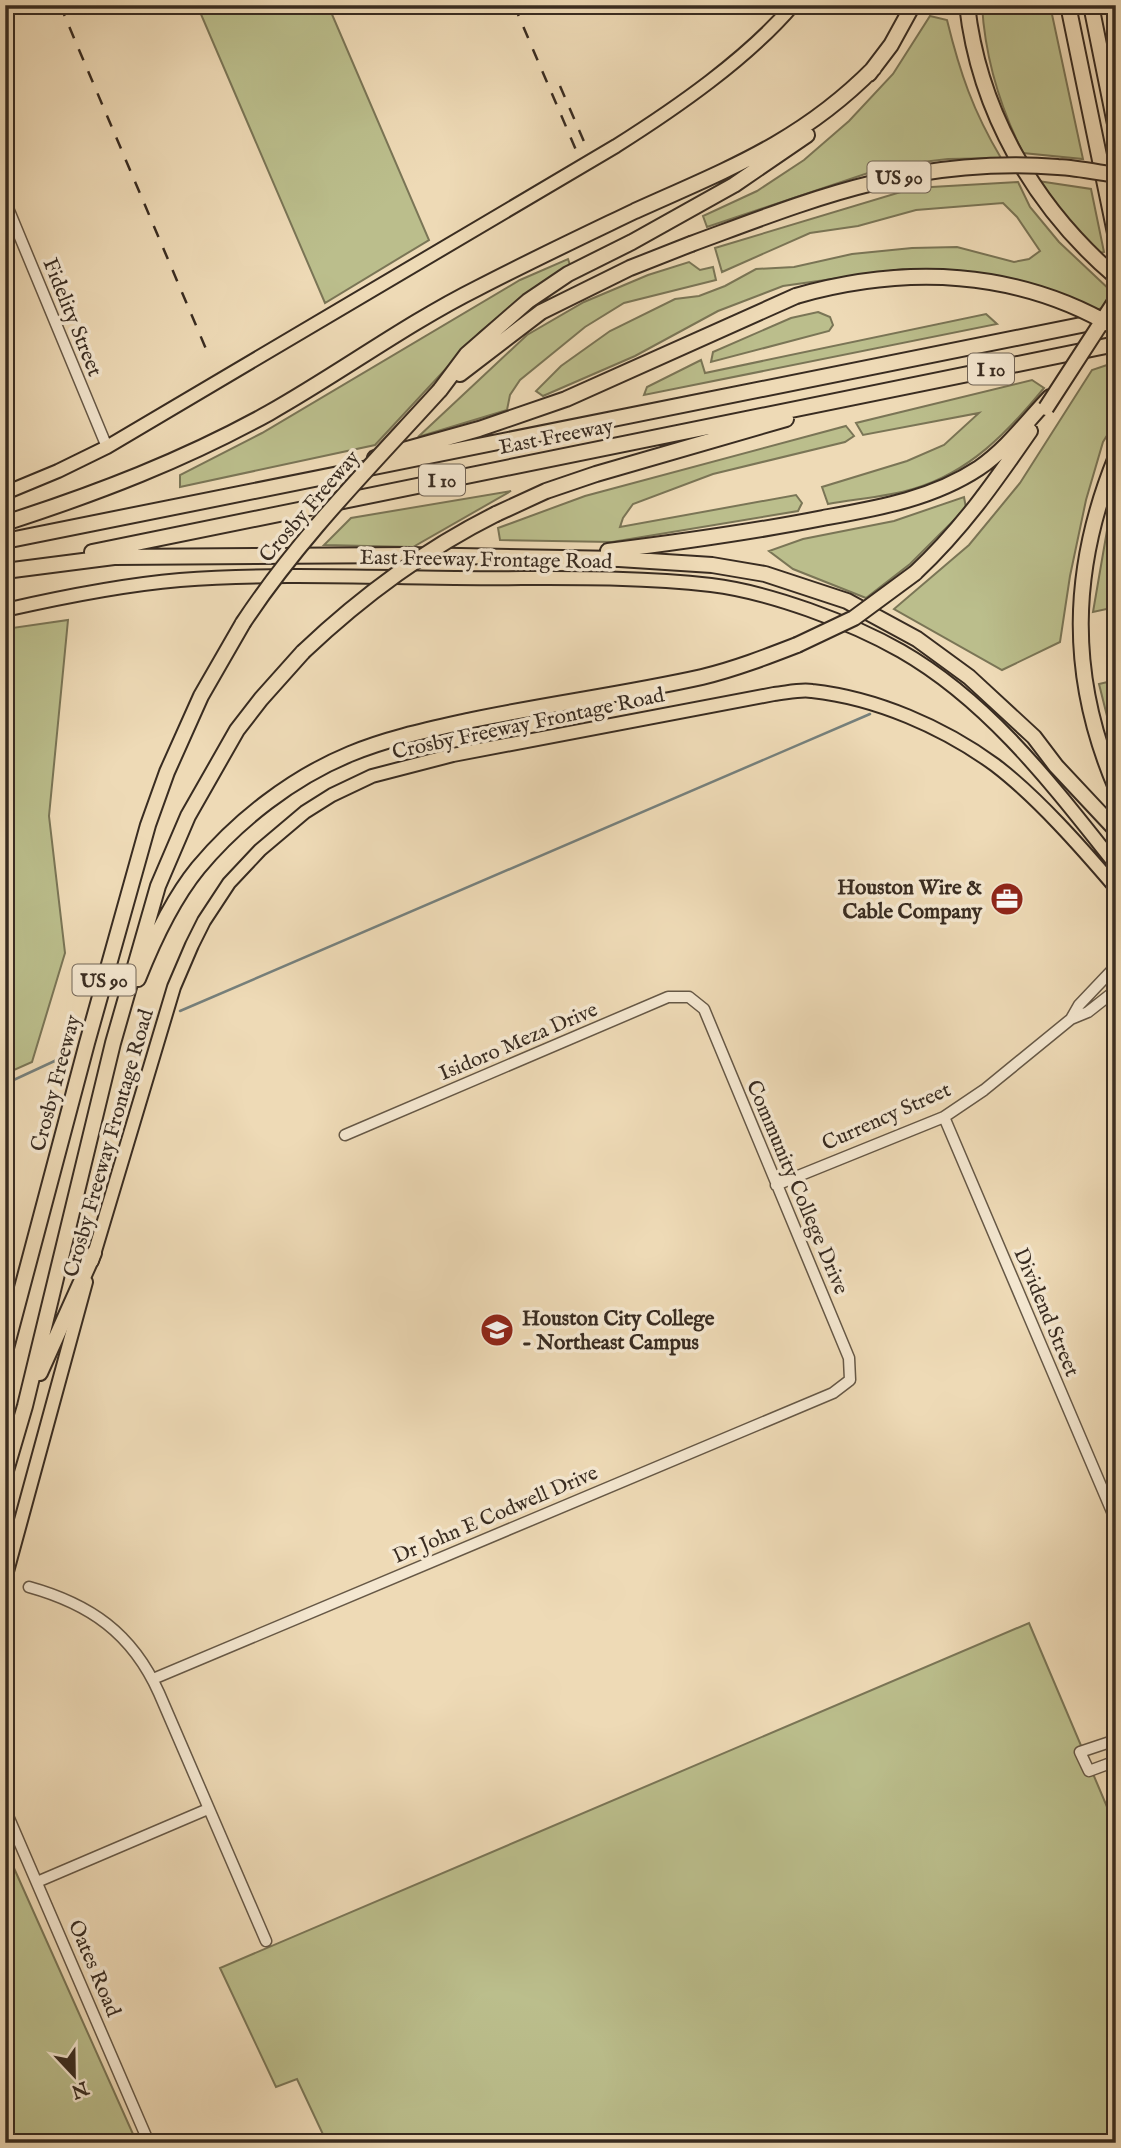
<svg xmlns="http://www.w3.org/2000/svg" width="1121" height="2148" font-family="'IM FELL English',serif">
	<rect width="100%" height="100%" fill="#eedab6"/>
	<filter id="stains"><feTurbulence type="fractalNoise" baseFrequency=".00286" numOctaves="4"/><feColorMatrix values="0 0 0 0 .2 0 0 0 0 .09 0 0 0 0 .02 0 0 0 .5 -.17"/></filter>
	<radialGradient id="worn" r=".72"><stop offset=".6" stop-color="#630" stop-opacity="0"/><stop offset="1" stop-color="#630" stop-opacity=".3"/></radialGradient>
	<!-- green -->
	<path fill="#bbbe8c" stroke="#7a7556" stroke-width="2" d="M197,5H328L429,240L325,303Z
		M982,5H1050L1083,159L1023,153C999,105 985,58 982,5Z
		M930,16L947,20C960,73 973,111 1001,158L948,159L889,166L707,227L703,216L757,191L804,160L849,121L893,74Z
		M1038,181L1091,189L1104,252L1100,253L1058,210Z
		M1018,182L1030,207L1059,242L1112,292L1103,308L1095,310L1026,283L969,274L903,269L783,286L718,311L635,356L543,396L536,391L561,366L610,331L675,299L699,296L725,286L756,269L794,267L852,254L912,248L957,247L1014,262L1029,259L1040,251L1017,217L1003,203L916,210L858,226L810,233L722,272L715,248L914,188Z
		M568,259L570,265L533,289L480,332L375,445L180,487V475L262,433L520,280Z
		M689,262L700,270L713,267L716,280L624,303L585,327L520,380L510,395L507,410L418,437L527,335L584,302L648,275Z
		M818,312L830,317L833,325L829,331L711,362L713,352L791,318Z
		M986,314L997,324L644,395L647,387L701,360L705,373Z
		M1116,362V421L1103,442L1086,500L1070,576L1060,642L1002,670L894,609L969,545L1020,483L1092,370Z
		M1032,380L1044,388C1009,431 969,473 913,489C886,497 856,499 828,504L822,487L907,461L944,445L979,413L863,435L856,423Z
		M846,426L854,436L845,442L713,474L633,504L623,518L620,527L796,495L802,503L798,511L612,542L500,540L498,528L585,496Z
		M511,491L413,547L324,545L351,518Z
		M964,497L966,508L910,564L866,598L793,569L769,551L803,539L894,521Z
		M1116,498V607L1093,612L1110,513Z
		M68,620L49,816L65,953L32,1062L5,1074V629Z
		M1116,680V752L1099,684Z
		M1029,1623L1116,1828V2143H327L297,2079L276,2087L220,1968Z
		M5,1848L137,2143H5Z"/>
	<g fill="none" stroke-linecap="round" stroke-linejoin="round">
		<!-- stream -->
		<path stroke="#76807c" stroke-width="2.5" d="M180,1011L870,714
			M5,1084L61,1058"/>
		<defs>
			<path id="minor" d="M5,201L107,447
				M1071,1019L1079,1005L1116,966
				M944,1117L1116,1521
				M776,1185L944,1117L984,1090L1071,1019L1088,1012L1116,990
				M29,1587C90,1604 132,1633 159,1693L266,1941
				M153,1679L833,1393L850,1380L849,1358L704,1009L689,997H668L345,1135
				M1116,1740L1080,1752L1089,1771L1116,1761
				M5,1809L149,2143
				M37,1882L208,1809"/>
			<path id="major" d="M5,493L58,471L107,447L616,146C676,108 747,59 793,5
				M5,610C62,597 121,585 180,580C271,573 363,577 455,578C539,579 626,575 711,585C769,592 850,622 901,651C990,702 1053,786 1116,865
				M92,1261L174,987L192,945L204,921L229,883L260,850L305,812L332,795L372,776L453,755L774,694C786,693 800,689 812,691C876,698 943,727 995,765C1037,797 1081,847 1116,888
				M5,1579L86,1282"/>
			<path id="highway" d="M967,5C979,112 1035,208 1116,277
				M1068,5L1116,238
				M1091,5L1116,129
				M869,74L891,45L913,5
				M460,374L541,312L630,268L691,244
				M440,390L467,354L528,301L568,274L632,242L734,185L807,135
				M1116,457C1070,570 1068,676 1116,788
				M375,458L479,429L566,399L796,296
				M496,514L546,491L596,474L786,419
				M5,523C98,493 184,460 269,413C340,373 406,324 478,288C530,261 583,236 635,211C728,169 801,142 874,68
				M5,541L1116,318
				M608,551C680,542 752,532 823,518C878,508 932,499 979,468C1007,449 1027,421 1050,397
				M92,552L1116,344
				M5,571L114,557L409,555L619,559L712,565L765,574L847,601L917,639L969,677L1034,737L1056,766L1116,830
				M915,573C962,529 994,483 1030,431
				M138,979C153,941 172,900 198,868C238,820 292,778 350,754C388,738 432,729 472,720C548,704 626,694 702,677C735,669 766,657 797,645
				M5,1352L87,1043L148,825L167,772L201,696L243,623
				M40,1373L94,1253
				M5,1474L25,1406L113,1043L158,886L188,816L237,730L261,699L303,652"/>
		</defs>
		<!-- minor casing -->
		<use href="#minor" stroke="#665846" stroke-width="13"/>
		<!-- major casing -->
		<use href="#major" stroke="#392c21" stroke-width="16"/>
		<!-- highway casing -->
		<use href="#highway" stroke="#392c21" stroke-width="18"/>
		<!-- minor -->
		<use href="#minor" stroke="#f4e7d0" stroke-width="10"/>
		<!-- major -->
		<use href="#major" stroke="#eedab6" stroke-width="12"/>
		<!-- highway -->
		<use href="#highway" stroke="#eedab6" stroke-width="14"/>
		<!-- rail -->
		<path stroke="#392c21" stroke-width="2.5" stroke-dasharray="12 12" stroke-linecap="butt" d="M60,5L209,356
			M514,5L576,150
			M560,86L585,144"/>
		<defs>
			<path id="highway-bridge" d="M691,244C751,222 811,198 873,183C931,168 998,162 1058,167C1077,168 1096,172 1116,175
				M796,296C905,265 1017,269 1116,328
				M1046,408L1116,300
				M243,623C299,538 371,466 440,390
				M797,645L854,618L915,573
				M303,652C362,596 424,550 496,514"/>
		</defs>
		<!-- highway-bridge casing -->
		<use href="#highway-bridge" stroke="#392c21" stroke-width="18" stroke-linecap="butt"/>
		<!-- highway-bridge -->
		<use href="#highway-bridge" stroke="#eedab6" stroke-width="14"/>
	</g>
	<!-- icons -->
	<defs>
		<symbol id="office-disc" viewBox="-11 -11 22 22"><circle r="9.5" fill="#8f2418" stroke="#f4e7d0"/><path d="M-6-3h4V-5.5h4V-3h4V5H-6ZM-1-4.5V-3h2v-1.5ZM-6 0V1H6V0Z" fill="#fff"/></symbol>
		<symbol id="university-disc" viewBox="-11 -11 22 22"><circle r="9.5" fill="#8f2418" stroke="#f4e7d0"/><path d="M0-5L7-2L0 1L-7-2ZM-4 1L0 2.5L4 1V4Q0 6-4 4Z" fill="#fff"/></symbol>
	</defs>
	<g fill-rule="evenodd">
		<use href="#office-disc" x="988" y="880" width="38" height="38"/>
		<use href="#university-disc" x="478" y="1311" width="38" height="38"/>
	</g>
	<g text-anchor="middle" stroke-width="7" stroke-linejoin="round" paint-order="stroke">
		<!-- shield labels -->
		<g fill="#f4e7d0" stroke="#716456" stroke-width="2">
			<rect x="867.5" y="161.5" width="63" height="31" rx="5"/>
			<rect x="968" y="353.5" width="46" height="31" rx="5"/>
			<rect x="419" y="464.5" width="46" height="31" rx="5"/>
			<rect x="72.5" y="964.5" width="63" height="31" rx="5"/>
		</g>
		<g font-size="19" font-weight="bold" fill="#392c21">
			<text x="899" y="184">US 90</text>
			<text x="991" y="376">I 10</text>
			<text x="442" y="487">I 10</text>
			<text x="104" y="987">US 90</text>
		</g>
		<!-- street labels -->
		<g font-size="21" fill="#392c21" stroke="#f4e7d0">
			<text transform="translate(73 317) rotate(68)" y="7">Fidelity Street</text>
			<text transform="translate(556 436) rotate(-11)" y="7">East Freeway</text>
			<text transform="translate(309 506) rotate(-49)" y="7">Crosby Freeway</text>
			<text transform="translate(486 559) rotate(1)" y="7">East Freeway Frontage Road</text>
			<text transform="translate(528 723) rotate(-12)" y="7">Crosby Freeway Frontage Road</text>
			<text transform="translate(518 1041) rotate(-23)" y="7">Isidoro Meza Drive</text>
			<text transform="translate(55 1083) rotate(-75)" y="7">Crosby Freeway</text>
			<text transform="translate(886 1116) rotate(-24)" y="7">Currency Street</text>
			<text transform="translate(108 1143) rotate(-74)" y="7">Crosby Freeway Frontage Road</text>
			<text transform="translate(798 1187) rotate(67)" y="7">Community College Drive</text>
			<text transform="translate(1047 1312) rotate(67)" y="7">Dividend Street</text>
			<text transform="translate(495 1514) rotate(-23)" y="7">Dr John E Codwell Drive</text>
			<text transform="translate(95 1968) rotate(67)" y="7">Oates Road</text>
		</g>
		<!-- poi labels -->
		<g font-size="21" font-weight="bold" fill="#392c21" stroke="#f4e7d0" text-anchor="end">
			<text x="982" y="894">Houston Wire &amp;<tspan x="982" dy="24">Cable Company</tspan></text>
			<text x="522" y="1325" text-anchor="start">Houston City College<tspan x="522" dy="24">- Northeast Campus</tspan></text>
		</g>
	</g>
	<!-- margin -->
	<rect width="1121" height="2148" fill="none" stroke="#eedab6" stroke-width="28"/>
	<rect x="7" y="7" width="1107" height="2134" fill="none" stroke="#392c21" stroke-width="3.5"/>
	<rect x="14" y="14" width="1093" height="2120" fill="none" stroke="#392c21" stroke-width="2"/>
	<!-- north arrow -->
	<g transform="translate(74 2075) rotate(158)" stroke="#f4e7d0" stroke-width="5" paint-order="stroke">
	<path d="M0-5L12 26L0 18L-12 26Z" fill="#392c21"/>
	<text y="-10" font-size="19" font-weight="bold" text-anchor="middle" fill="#392c21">N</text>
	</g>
	<rect width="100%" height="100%" filter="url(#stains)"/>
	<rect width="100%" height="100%" fill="url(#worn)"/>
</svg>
